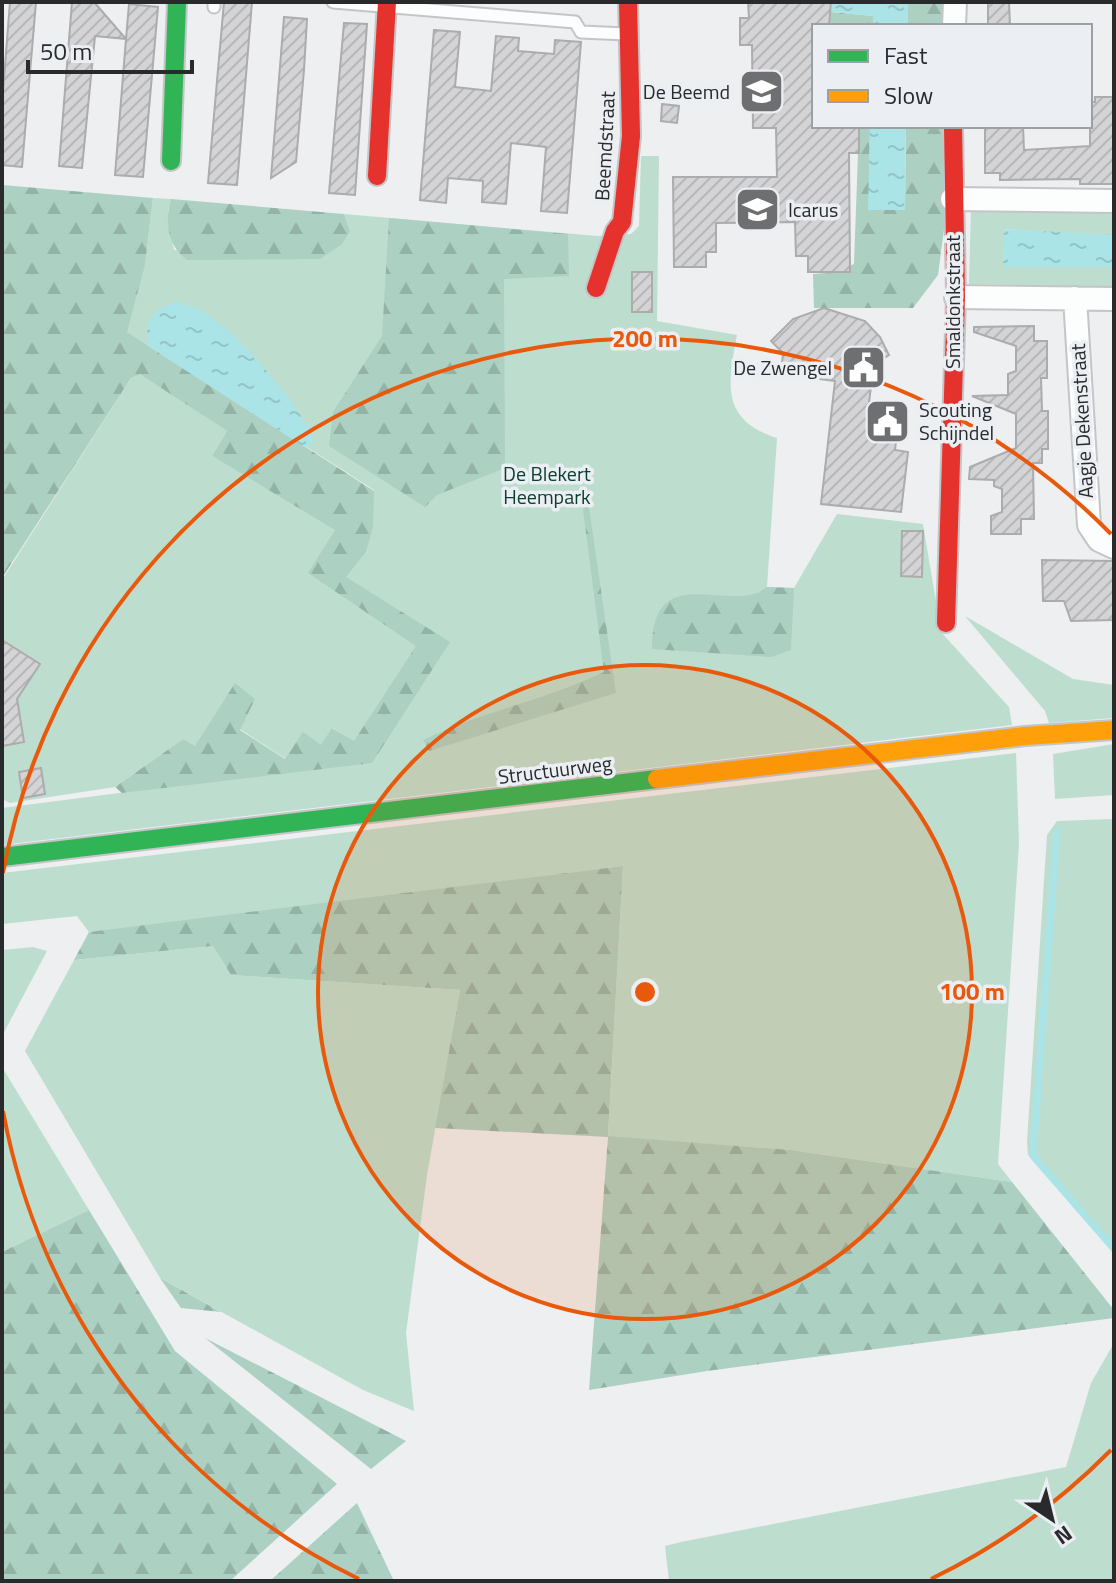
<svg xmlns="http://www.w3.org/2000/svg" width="1116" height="1583" font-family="'Titillium Web',sans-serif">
	<defs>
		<pattern id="forest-firs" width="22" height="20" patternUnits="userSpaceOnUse" patternTransform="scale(2)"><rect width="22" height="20" fill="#acd0c2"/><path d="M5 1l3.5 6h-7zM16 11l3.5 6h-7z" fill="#94b3a7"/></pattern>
		<pattern id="water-ripples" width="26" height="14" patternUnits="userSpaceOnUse" patternTransform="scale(2)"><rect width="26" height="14" fill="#abe4e7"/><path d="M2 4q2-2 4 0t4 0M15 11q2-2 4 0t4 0" fill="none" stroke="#93c4c6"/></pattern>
		<pattern id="building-hatch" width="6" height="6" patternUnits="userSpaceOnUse" patternTransform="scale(2)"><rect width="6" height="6" fill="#d4d4d6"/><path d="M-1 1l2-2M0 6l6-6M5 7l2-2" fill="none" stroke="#b6b6b8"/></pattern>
	</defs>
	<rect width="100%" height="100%" fill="#edeff1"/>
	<!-- green -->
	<path fill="#bdddcf" d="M641,156H659L657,321L737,335C728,384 720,420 777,438L767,587L794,588L837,514L923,524L941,632L1009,707L1012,725L2,845V808L337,765L354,742L333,728L322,745L286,759L240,729L194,746L183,739L115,787L10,803L2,799V580L131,378L140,373L227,431L212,456L336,530L350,570L366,552L374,490L119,327L145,265L153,198L171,199L168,210L174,250L350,231L344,214L597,236L631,234L639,226Z
		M1114,202V237L1005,229L1003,267H1114V287L969,284L971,207Z
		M965,616L1073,679L1114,685V718L1049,723L1045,711Z
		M1114,744V795L1055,799L1053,754Z
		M1016,753L1019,843L998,1164L1012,1182L791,1150L608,1137L623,866L114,930L89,932L77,916L2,924V873Z
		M1114,819V1250L1028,1155L1027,1142L1047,835L1057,821Z
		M213,946L231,975L460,990L427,1175L406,1333L414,1411L363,1390L160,1278L25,1051L74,960Z
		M33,947L47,951L2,1036V950Z
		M2,1067L89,1210L2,1252Z
		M1114,1343V1581H669L665,1546L681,1542L1066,1467L1091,1383Z"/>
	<!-- forest -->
	<path fill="url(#forest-firs)" d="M908,2H943L944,26H908Z
		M831,12L873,16V26H829Z
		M859,126H870L869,210L905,209L906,126H944V229L938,275L913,308H814L813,274L832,273L854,264Z
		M2,185L153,198L145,265L127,332L374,491L373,527L366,552L346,577L450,642L372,763L122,793L115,787L183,739L195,746L235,683L255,699L240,730L285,759L303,732L321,745L332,728L354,741L416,646L308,573L335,530L212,456L227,431L140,374L131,378L2,578Z
		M171,199L344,214L350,231L342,244L320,259L187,260C168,246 164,222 171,199Z
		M389,218L568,234L569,276L504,279L505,468L437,495L425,507L329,446L333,412L382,336Z
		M588,501L616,693L429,751L423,740C481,712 545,700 604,672L582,502Z
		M767,587L794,588L791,650L771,657L652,649C652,556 731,617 767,587Z
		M623,866L608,1136L791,1150L1012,1182L1114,1310V1318L707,1371L589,1390L608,1137L435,1128L460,990L231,975L213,946L74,960L89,932Z
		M89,1210L175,1351L337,1484L230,1581H2V1252Z
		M160,1278L221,1312L181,1308Z
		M205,1338L406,1441L371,1469Z
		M357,1503L394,1581H270Z"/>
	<!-- water -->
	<path fill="url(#water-ripples)" d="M832,2H908V26H873V16L831,12Z
		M870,126H906L905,210H868Z
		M1004,229L1113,235L1114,267H1003Z
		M176,301C185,305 196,307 205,313C239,333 298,404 315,440L306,448L148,346C144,320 153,310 176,301Z"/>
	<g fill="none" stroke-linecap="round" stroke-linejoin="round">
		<!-- stream -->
		<path stroke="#abe4e7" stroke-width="7" d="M1057,832L1033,1156L1114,1249"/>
	</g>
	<!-- building -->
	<path fill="url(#building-hatch)" stroke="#acabad" stroke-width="2" d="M10,2H36L22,167L2,165V104Z
		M72,2H94L126,39L129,4L158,7L143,177L115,175L126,39L95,36L82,168L59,166Z
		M224,2H252L237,185L208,183Z
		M748,2H831L829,26H814V126H859V153H849L850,272H808V256H796L795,222L716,223V252H706V267H674L673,177H777L776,128H753L752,45H740V18H749Z
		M988,2H1009L1010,26H988Z
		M284,17L307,19L304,70L296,162L271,178Z
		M344,23L367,24L355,195L329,193Z
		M434,30L460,32L455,87L491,91L496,36L519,38L518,51L554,54L555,40L581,42L567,213L541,211L546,147L511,143L506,204L482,202L483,181L448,178L446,203L420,200Z
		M1095,97H1114V184H1080V179L1000,180V173H985V126H1023L1024,150L1090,146V102H1095Z
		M662,104L679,106L677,123L661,121Z
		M632,272H652V312H632Z
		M824,308L865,321L880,337L889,355L874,364L869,402L900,406L895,450L908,452L901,512L821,504L835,381L781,374L783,353L771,341L793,319Z
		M1034,326V341H1047V378H1041L1042,411H1048V449H1042V463H1033L1034,519H1021V534H991V516L1002,512V489L994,486V480L969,479L970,467L1016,448V414L972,396L1008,395V374L1016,371V346L974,332V327Z
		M902,531H923L922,577L901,576Z
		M1042,560L1114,561V620L1071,621L1064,601H1043Z
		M2,640L40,664L17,699L24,742L2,746Z
		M41,768L45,794L23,798L19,772Z"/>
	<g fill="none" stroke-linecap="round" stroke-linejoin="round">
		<defs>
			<path id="lane" d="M333,2L575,22L581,32L626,34
				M214,7V2"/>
			<path id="street" d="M954,26L955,2
				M952,199L1114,201
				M956,297L1114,299
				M1075,298L1089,525L1099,540L1114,547"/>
			<path id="fast" d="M171,161L177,2
				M2,857L657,779"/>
			<path id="slow" d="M657,779L1025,736L1114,730"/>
			<path id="jam" d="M377,176L387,2
				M596,288L615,231L622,222L631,136L628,2
				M946,623L956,297L953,126"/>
		</defs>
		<!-- lane casing -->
		<use href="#lane" stroke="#c3c5c7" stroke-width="15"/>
		<!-- street casing -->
		<use href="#street" stroke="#c3c5c7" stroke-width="26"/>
		<!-- fast casing -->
		<use href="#fast" stroke="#c3c5c7" stroke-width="22"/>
		<!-- slow casing -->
		<use href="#slow" stroke="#c3c5c7" stroke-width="22"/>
		<!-- jam casing -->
		<use href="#jam" stroke="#c3c5c7" stroke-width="22"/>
		<!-- lane -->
		<use href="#lane" stroke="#fcfdfd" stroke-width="11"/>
		<!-- street -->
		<use href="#street" stroke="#fcfdfd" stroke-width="22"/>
		<!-- fast -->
		<use href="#fast" stroke="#30b455" stroke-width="18"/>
		<!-- slow -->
		<use href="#slow" stroke="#ff9f0a" stroke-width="18"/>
		<!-- jam -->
		<use href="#jam" stroke="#e5322d" stroke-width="18"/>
	</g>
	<!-- distance rings -->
	<circle cx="645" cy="992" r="327" fill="#e8590c" fill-opacity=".12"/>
	<g fill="none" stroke="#e8590c" stroke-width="4">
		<circle cx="645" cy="992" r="327"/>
		<path d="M1111 1450A653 653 0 0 1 931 1579M359 1579A653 653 0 0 1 3 1111M3 873A653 653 0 0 1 1111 534"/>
	</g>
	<!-- icons -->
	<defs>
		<symbol id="school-square" viewBox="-11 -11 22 22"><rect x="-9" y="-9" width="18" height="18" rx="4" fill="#6e6f71" stroke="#ebeef3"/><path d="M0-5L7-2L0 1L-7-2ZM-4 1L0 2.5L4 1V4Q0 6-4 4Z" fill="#fff"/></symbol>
		<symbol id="civic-square" viewBox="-11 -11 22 22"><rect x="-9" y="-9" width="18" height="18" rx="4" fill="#6e6f71" stroke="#ebeef3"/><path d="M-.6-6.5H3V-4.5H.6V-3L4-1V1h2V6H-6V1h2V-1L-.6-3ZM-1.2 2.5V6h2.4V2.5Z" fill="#fff"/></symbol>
	</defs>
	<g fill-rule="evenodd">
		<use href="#school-square" x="736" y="66" width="51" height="51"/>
		<use href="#school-square" x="732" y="184" width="51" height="51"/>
		<use href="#civic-square" x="838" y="342" width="51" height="51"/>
		<use href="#civic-square" x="862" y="396" width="51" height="51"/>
	</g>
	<g text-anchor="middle" stroke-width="7" stroke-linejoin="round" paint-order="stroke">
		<!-- poi labels -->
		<g font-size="20" fill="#292a2c" stroke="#ebeef3" text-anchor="end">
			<text x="730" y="99">De Beemd</text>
			<text x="788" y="217" text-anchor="start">Icarus</text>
			<text x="832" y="375">De Zwengel</text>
			<text x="919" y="417" text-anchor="start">Scouting<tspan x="919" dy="23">Schijndel</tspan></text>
		</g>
		<!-- street labels -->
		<g font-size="20" fill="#292a2c" stroke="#ebeef3">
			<text transform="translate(605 146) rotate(-87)" y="7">Beemdstraat</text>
			<text transform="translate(953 302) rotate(-90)" y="7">Smaldonkstraat</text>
			<text transform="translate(1082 421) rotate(-93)" y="7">Aagje Dekenstraat</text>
			<text transform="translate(555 770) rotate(-7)" y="7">Structuurweg</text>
		</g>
		<!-- park labels -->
		<g font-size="20" fill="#0a412e" stroke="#ebeef3">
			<text x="547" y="481">De Blekert<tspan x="547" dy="23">Heempark</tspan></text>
		</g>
	</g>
	<circle cx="645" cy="992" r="12" fill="#e8590c" stroke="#ebeef3" stroke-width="4"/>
	<g font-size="24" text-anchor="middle" font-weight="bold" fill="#e8590c" stroke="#ebeef3" stroke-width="7" stroke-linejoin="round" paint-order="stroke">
		<text x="645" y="347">200 m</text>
		<text x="972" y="1000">100 m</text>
	</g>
	<!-- border -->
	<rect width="1116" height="1583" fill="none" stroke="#292a2c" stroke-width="8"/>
	<!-- legend -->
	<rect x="812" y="24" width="280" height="104" fill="#ebeef3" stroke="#9da0a3" stroke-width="2"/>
	<rect x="828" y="50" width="40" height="12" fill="#30b455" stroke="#9da0a3" stroke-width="2"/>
	<text x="884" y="64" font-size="24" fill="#292a2c">Fast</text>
	<rect x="828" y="90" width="40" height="12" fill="#ff9f0a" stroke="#9da0a3" stroke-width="2"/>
	<text x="884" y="104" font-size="24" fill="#292a2c">Slow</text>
	<!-- north arrow -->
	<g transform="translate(1052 1519) rotate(145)" stroke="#ebeef3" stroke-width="6" paint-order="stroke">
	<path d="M0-6L14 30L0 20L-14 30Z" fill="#292a2c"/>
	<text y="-12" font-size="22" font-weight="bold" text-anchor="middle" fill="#292a2c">N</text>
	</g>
	<!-- scale -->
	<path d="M28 60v12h164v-12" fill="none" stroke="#292a2c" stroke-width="4"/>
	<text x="40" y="60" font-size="24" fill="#292a2c" stroke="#ebeef3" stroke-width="6" paint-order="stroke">50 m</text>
</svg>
